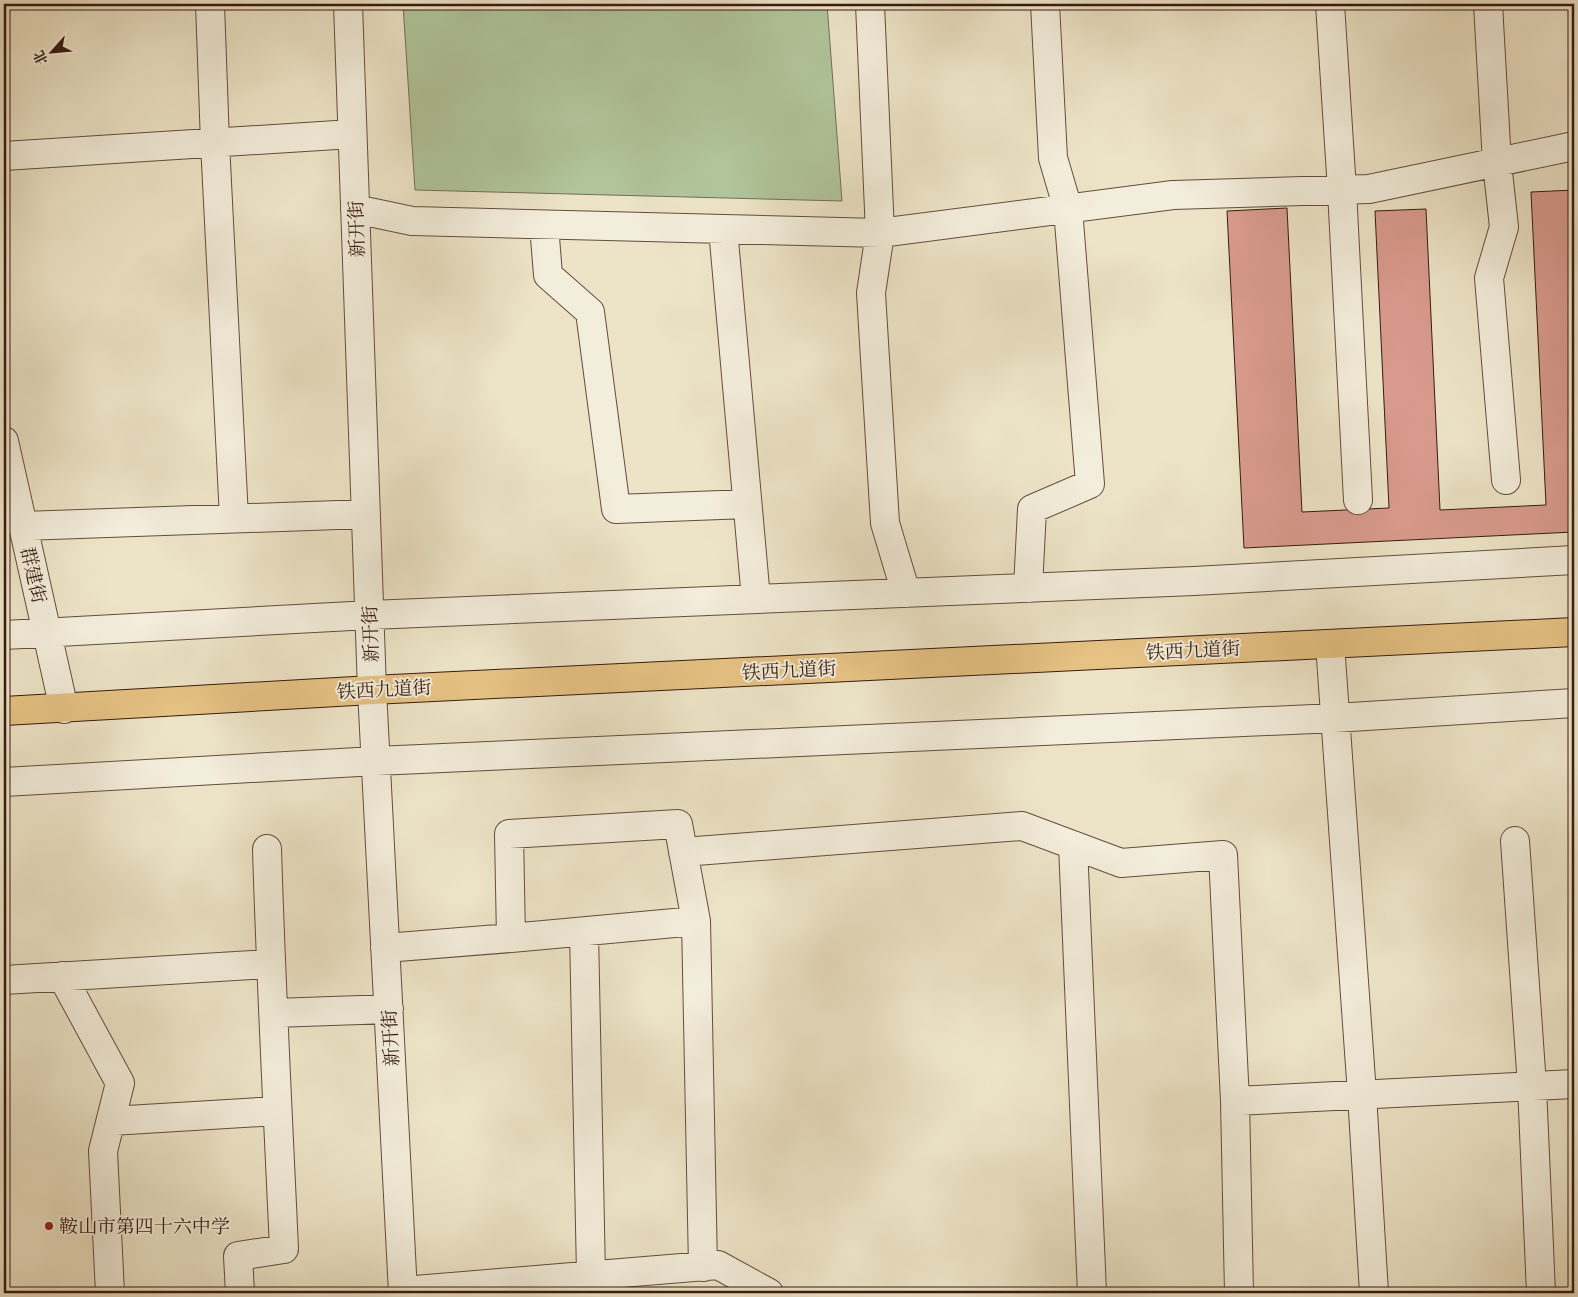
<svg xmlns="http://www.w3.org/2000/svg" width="1578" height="1297" font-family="'IM FELL French Canon','Noto Serif SC',serif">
	<rect width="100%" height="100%" fill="#ede4c7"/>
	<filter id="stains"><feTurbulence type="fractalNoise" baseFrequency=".004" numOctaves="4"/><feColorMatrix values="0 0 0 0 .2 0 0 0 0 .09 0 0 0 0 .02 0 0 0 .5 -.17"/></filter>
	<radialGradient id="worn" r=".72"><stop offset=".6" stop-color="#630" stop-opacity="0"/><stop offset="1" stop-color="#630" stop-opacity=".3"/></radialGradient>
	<!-- green -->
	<path fill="#b1c59b" stroke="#747056" d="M403,4H827L842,201L415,190Z"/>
	<!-- building -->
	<path fill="#d99b8e" stroke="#381b10" d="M1574,190V532L1244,548L1227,211L1287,208L1302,512L1389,508L1375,211L1426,209L1440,510L1546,505L1531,192Z"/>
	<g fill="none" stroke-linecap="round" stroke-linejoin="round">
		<defs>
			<path id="minor" d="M210,4L215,143L234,518
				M348,4L372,690L403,1293
				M870,4L880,233L871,293L885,523L906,593
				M1330,4L1342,190L1358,500
				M1488,4L1497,163L1504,227L1489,278L1506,480
				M4,156L352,134
				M355,209L412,221L880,233L1173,195L1369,189L1574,146
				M544,225L548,275L590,312L616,509L747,504
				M723,229L756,599
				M4,441L64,709
				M23,526L366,514
				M1028,588L1032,509L1090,484L1068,209L1053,158L1045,4
				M4,635L370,615L1194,581L1574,560
				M1330,644L1362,1094L1374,1293
				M4,782L376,761L1335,718L1574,703
				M1515,841L1532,1086L1541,1293
				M1073,845L1092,1293
				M683,852L1022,826L1121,863L1223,855L1235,1101
				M584,932L591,1275
				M511,938L696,921
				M385,948L511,938L509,834L678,824L696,921L703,1267
				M62,976L120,1083L103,1151L110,1293
				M4,980L270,964
				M274,1013L389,1009
				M111,1121L277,1111
				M403,1291L718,1265L769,1293
				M240,1293L238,1256L284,1249C278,1116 271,983 267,849
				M1239,1293L1235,1101L1574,1084"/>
			<path id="major" d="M4,711L372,690L1574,632"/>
		</defs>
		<!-- minor casing -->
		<use href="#minor" stroke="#654d3e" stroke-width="30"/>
		<!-- major casing -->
		<use href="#major" stroke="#381b10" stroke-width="30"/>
		<!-- minor -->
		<use href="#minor" stroke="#f3eddb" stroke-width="28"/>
		<!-- major -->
		<use href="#major" stroke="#e6c284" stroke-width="28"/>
	</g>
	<!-- markers -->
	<circle fill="#8f2418" stroke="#f3eddb" stroke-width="2" cx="49" cy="1226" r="5"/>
	<g text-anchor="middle" stroke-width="4" stroke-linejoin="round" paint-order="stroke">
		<!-- street labels -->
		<g font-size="19" fill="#381b10" stroke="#f3eddb">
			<text transform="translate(356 229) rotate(-92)" y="7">新开街</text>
			<text transform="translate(34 575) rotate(77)" y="7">群建街</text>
			<text transform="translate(370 634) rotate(-92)" y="7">新开街</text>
			<text transform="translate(1193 650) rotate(-3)" y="7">铁西九道街</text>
			<text transform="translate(789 670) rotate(-3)" y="7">铁西九道街</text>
			<text transform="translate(384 689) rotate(-3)" y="7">铁西九道街</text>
			<text transform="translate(390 1038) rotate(-93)" y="7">新开街</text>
		</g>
		<!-- poi labels -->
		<g font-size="19" fill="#381b10" stroke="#f3eddb" text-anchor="start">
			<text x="59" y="1233">鞍山市第四十六中学</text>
		</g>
	</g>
	<!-- margin -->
	<rect width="1578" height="1297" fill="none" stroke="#ede4c7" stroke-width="20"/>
	<rect x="5" y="5" width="1568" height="1287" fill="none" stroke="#381b10" stroke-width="2.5"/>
	<rect x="10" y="10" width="1558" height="1277" fill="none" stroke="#381b10"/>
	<!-- north arrow -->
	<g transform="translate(52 52) rotate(243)" stroke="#f3eddb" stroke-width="4" paint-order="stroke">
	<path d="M0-4L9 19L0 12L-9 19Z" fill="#381b10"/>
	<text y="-8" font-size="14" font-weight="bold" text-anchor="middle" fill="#381b10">北</text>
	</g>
	<rect width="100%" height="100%" filter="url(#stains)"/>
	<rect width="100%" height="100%" fill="url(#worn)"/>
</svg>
